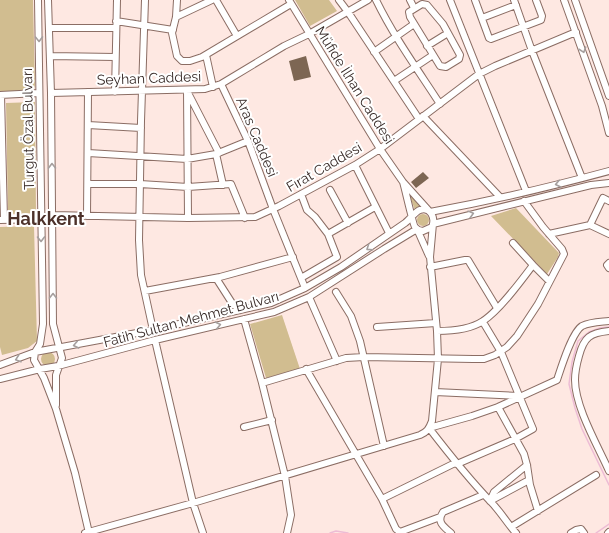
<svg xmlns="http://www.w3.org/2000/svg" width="609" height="533" font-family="Raleway,sans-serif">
	<rect width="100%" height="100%" fill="#fee8e2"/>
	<!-- green -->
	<path fill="#d1bd90" d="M0,0H33L35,85L34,89L23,91H0Z
		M295,0H329L337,11L310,26Z
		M35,102L36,213L8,214L6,103Z
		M407,189L421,207L415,210Z
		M516,208L559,253L558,257L547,274L491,216Z
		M417 220a6 6 0 1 1 12 0a6 6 0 1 1-12 0Z
		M34,226L37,341L28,348L2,355L0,347V227Z
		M282,315L300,369L266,378L250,324Z
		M41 359a7 7 0 1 1 14 0a7 7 0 1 1-14 0Z"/>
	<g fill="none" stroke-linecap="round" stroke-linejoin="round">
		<!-- stream -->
		<path stroke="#edbcd5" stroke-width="1.5" d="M609,327L600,328L589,332L578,341L572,362L569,384L575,408L582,429L609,485
			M330,533L336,531L348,533
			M596,533L609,524"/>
	</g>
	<!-- building -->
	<path fill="#7d6653" d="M306,56L311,77L294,81L289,61Z
		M423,172L429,178L416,188L411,182Z"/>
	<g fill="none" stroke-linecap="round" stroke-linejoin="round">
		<defs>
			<path id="minor" d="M38,0L43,324L40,344L35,352L34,360L44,378L56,409L75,473L89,533
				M48,0L51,93L53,324L62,358L56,375V405
				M145,0L141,121L139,240L141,275L153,330
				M177,0L176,17L172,33L177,56L182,61H190L202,57L291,4
				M216,0L237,36
				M289,0L380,149L403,182L430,212C490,201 550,187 609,171
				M339,0L348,12L419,119
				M376,0C394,37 418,70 440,104
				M410,0L414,8
				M450,0L526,191
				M475,0L489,38L491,39L541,20L542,16L536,0
				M514,0L532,51L582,178
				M564,0L602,106L609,133
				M575,0L609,96
				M422,4L427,5L443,24L460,55L459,59L446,67L440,66L410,17L409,12Z
				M176,17L212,0
				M482,18L516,5
				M116,21L173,30
				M49,28H116
				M427,46L448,33
				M374,52L414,24
				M206,55L213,87
				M50,56L115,57
				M394,81L433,55
				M221,84L248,141L273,209L305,288
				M187,90L188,218
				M187,91L219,153
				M115,92L117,0
				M51,93L205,89L221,84L284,46L309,34L368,0
				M0,95L39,93
				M1,95L4,219
				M423,116L500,197
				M88,125L141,128
				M88,153L187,159L216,154L248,141
				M216,154L223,185
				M355,165L389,233
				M88,184H140L188,187L231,184L245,218
				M330,190L348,223
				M301,194L307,210L315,217L328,234L337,257L301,278
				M53,215L188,218L255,217L279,206L355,165L380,149L479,74L495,66L576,32
				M87,216L88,92
				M0,220L41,219
				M590,225L603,198L609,201
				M328,234L375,207
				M549,234L590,225L609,234
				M513,243L533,265
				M609,263L607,265L609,268
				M430,267L465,260H468L497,308
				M216,278L232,303L240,310
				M145,291L220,277L293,257
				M336,292L351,316L360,341L384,446
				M309,297L337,361
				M244,319L262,383L285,476L291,515L287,533
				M377,327L436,323
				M437,331C452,331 471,329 483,321C499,311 521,281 533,265L549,281
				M609,331C590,333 584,337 579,356C577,363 575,372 575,380C575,407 598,446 609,471
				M155,340L193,503L203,533
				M0,365L35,352L153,330L271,303L305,288L341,267L405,223C409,220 416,211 420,210C430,206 436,218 432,227L423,231C420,231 417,230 415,227C413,225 405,188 403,182
				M306,369L382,499L396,529L400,532L440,517
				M0,379L40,369L58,366L155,340L274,312L309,297L384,249L417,229L429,256
				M262,383L346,358L364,357L473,359H484L495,355L507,347L517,336L538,304L564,254L562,249L543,227L524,201
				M435,392L519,396
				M498,407L524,454L527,465L530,485L538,511
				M244,427L272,420
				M457,464L515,439L533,429L501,352L483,322
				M382,499L455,463
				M490,501L494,492L527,465
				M490,501L529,480
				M511,527L596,475
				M85,533L193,503L420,435C427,432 429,429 432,421L438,359L437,331L430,257L433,224L591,185L609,183
				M451,533C444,527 436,522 443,512L483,495
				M516,533C507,523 500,511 491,502C469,479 449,454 429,428L472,416L498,407L557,380C561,368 572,332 582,326C590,322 600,322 609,321
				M571,533L576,530L581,529L584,533
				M608,533L609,532"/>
		</defs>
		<!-- minor casing -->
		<use href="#minor" stroke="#8b6d64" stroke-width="8"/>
		<!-- minor -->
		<use href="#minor" stroke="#fff" stroke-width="6"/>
	</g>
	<!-- one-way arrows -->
	<defs><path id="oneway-chevron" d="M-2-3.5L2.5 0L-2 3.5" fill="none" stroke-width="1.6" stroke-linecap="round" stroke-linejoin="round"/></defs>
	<g stroke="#a59f9e">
		<use href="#oneway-chevron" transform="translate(39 39) rotate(89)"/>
		<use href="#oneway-chevron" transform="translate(583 50) rotate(71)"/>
		<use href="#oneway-chevron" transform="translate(52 166) rotate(-91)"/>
		<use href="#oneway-chevron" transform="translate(558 184) rotate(167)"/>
		<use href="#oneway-chevron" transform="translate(471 214) rotate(-15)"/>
		<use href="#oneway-chevron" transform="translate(41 239) rotate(89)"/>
		<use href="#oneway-chevron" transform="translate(369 248) rotate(146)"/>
		<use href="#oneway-chevron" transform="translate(53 296) rotate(-90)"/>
		<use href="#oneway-chevron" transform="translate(218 325) rotate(-13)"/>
		<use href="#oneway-chevron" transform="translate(76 345) rotate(169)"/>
		<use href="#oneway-chevron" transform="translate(18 359) rotate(161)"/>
	</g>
	<g text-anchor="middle" stroke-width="4" stroke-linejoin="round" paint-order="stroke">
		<!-- street labels -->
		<g font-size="14" fill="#372a27" stroke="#fff">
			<text transform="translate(149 78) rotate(-2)" y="5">Seyhan Caddesi</text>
			<text transform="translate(355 85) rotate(58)" y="5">Müfide İlhan Caddesi</text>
			<text transform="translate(28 129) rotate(-91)" y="5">Turgut Özal Bulvarı</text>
			<text transform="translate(257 137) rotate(67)" y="5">Aras Caddesi</text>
			<text transform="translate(324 167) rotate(-30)" y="5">Fırat Caddesi</text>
			<text transform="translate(191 319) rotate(-15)" y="5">Fatih Sultan Mehmet Bulvarı</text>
		</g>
		<!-- district labels -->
		<g font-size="18" font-weight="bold" fill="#4c312a" stroke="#fff">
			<text x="46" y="225">Halkkent</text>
		</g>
	</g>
</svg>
